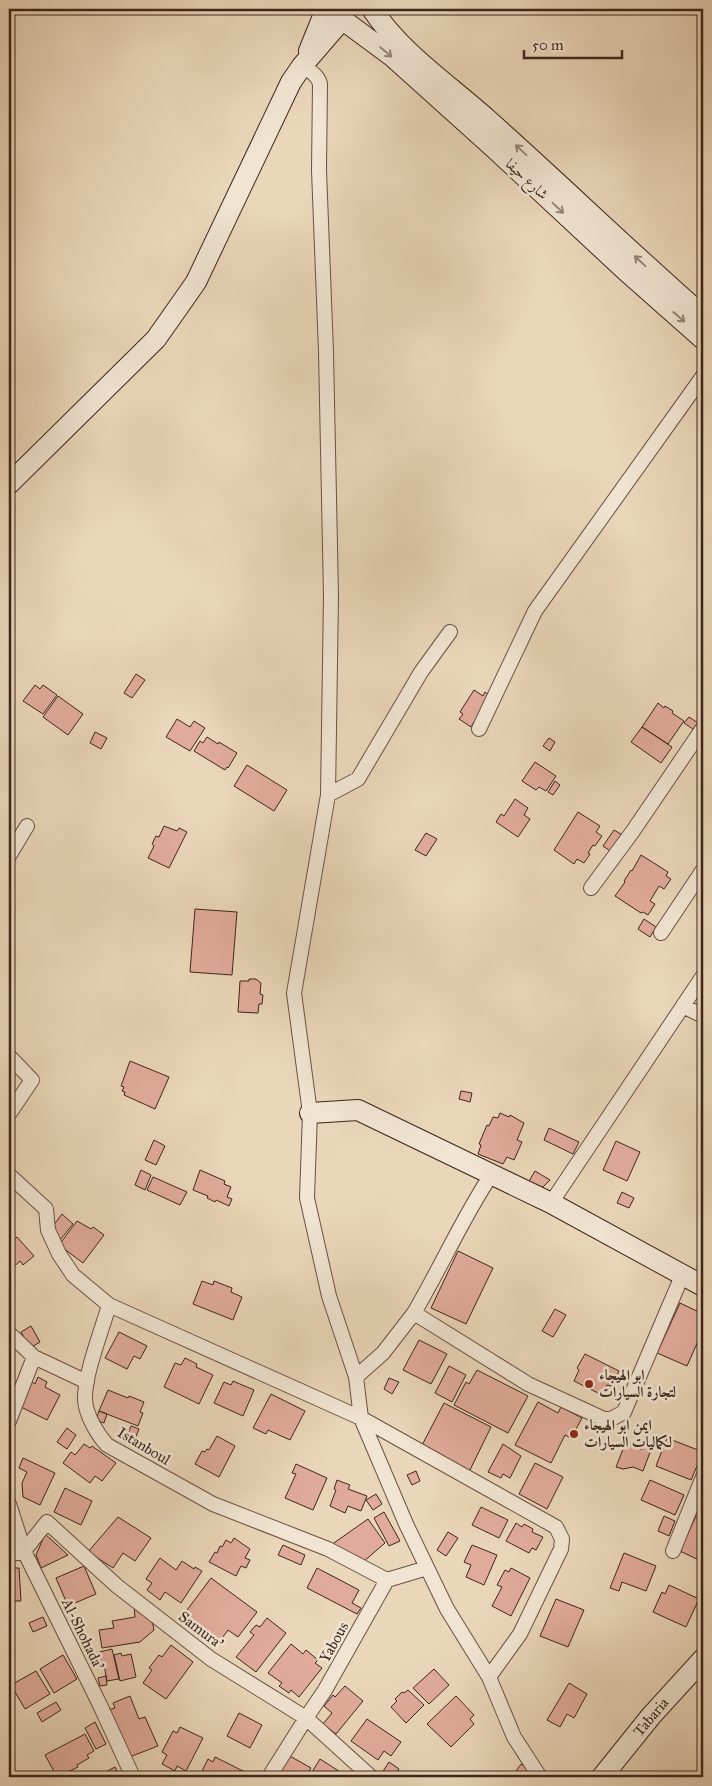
<svg xmlns="http://www.w3.org/2000/svg" width="712" height="1786" font-family="'IM FELL Great Primer',Amiri,serif">
	<rect width="100%" height="100%" fill="#ead6b9"/>
	<filter id="stains"><feTurbulence type="fractalNoise" baseFrequency=".004" numOctaves="4"/><feColorMatrix values="0 0 0 0 .2 0 0 0 0 .09 0 0 0 0 .02 0 0 0 .5 -.17"/></filter>
	<radialGradient id="worn" r=".72"><stop offset=".6" stop-color="#630" stop-opacity="0"/><stop offset="1" stop-color="#630" stop-opacity=".3"/></radialGradient>
	<!-- building -->
	<path fill="#e1ab9b" stroke="#3d251c" d="M136,674L145,680L132,698L124,693Z
		M35,685L40,689L43,685L57,695L43,714L23,701Z
		M474,690L483,696L485,692L491,697L476,724L474,722L471,727L459,719L463,714L460,712Z
		M58,696L83,714L68,735L43,717Z
		M658,703L664,708L665,706L673,711L672,713L684,721L668,744L642,727Z
		M689,717L698,723L693,729L684,723Z
		M177,719L190,727L194,721L205,728L190,751L166,737Z
		M642,727L672,747L661,763L631,742Z
		M95,732L107,738L101,749L90,743Z
		M207,737L218,744L219,742L237,753L228,768L227,767L225,770L194,751L200,741L203,743Z
		M549,738L555,742L550,751L543,746Z
		M535,762L556,776L546,791L539,787L536,790L522,781Z
		M247,765L287,790L274,811L234,786Z
		M555,781L560,785L553,795L548,792Z
		M515,799L528,808L524,815L530,819L518,837L496,822L501,814L504,816Z
		M578,812L600,826L596,832L602,836L595,846L593,845L588,853L590,854L584,863L577,859L574,864L554,850Z
		M164,826L177,831L179,828L187,832L169,868L148,858L154,846L152,844L156,836L159,837Z
		M614,830L624,836L613,853L603,846Z
		M426,833L437,839L426,856L415,850Z
		M641,855L668,872L666,876L671,879L664,889L659,886L650,901L655,904L648,915L643,912L641,913L615,896L625,882L624,881L631,870L632,871Z
		M195,909L237,912L232,975L190,972Z
		M644,919L656,927L650,937L638,929Z
		M249,979H256L261,983L260,994L263,995L262,1004H259L258,1013L238,1012L240,981H249Z
		M130,1061L169,1077L155,1109L124,1095L125,1092L122,1091L124,1087L121,1086Z
		M461,1091L472,1093L470,1102L459,1099Z
		M500,1113L509,1117L510,1115L524,1123L517,1140L522,1142L514,1160L507,1157L503,1164L478,1154L481,1145L479,1144L487,1125L489,1126L493,1117L498,1118Z
		M549,1128L579,1142L573,1154L544,1140Z
		M154,1140L165,1146L156,1165L145,1160Z
		M616,1141L640,1152L627,1181L603,1170Z
		M141,1170L151,1175L145,1190L135,1185Z
		M200,1170L225,1181L224,1184L231,1187L227,1197L232,1199L229,1206L216,1200L215,1202L207,1198L208,1196L193,1190Z
		M535,1171L550,1180L543,1187L539,1189L526,1186Z
		M153,1177L187,1192L180,1205L147,1190Z
		M622,1192L634,1198L629,1208L617,1203Z
		M62,1214L73,1224L60,1240L49,1231Z
		M77,1221L91,1229L93,1227L104,1235L83,1263L59,1245Z
		M17,1237L34,1256L23,1265L20,1261L9,1271V1244Z
		M458,1251L493,1268L466,1324L431,1308Z
		M202,1281L213,1285L214,1281L232,1288L231,1292L242,1297L233,1320L193,1304Z
		M680,1303L703,1314V1330L687,1366L657,1353Z
		M555,1309L566,1315L553,1337L542,1331Z
		M31,1326L40,1342L30,1348L21,1332Z
		M119,1332L147,1346L140,1359L134,1356L127,1369L105,1358Z
		M419,1340L447,1354L431,1384L403,1370Z
		M585,1354L619,1371L611,1386L607,1385L602,1395L574,1381L579,1370L577,1368Z
		M185,1358L197,1364L196,1367L213,1375L199,1404L164,1387L175,1363L181,1365Z
		M449,1366L466,1375L452,1402L435,1393Z
		M477,1370L528,1396L508,1433L454,1405L466,1382L469,1384Z
		M38,1377L47,1382L45,1387L60,1395L47,1420L17,1405L25,1395L32,1382L35,1384Z
		M389,1378L399,1382L392,1394L384,1389Z
		M233,1381L254,1390L243,1416L214,1403L224,1382L231,1385Z
		M108,1390L128,1398L129,1396L144,1402L140,1412L143,1413L138,1426L99,1411Z
		M271,1394L305,1411L290,1440L268,1430L266,1434L253,1428Z
		M538,1402L558,1413L561,1407L582,1418L571,1438L565,1435L551,1463L515,1445Z
		M444,1403L491,1427L468,1474L420,1449Z
		M99,1411L107,1414L104,1423L96,1420Z
		M131,1426L139,1429L133,1444L125,1441Z
		M67,1428L76,1435L67,1449L57,1442Z
		M217,1436L235,1446L219,1477L195,1464L202,1451L205,1452L207,1449L209,1450Z
		M667,1438L703,1452L691,1480L656,1466Z
		M634,1442L641,1450L644,1444L652,1447L643,1471L633,1467L623,1469L616,1467L625,1444Z
		M84,1444L90,1448L92,1446L116,1463L102,1481L95,1476L90,1483L63,1463L71,1452L75,1455Z
		M503,1444L521,1456L510,1478L503,1474L501,1478L488,1472Z
		M23,1458L55,1473L40,1505L23,1497L22,1483L27,1472L19,1468Z
		M535,1463L563,1477L547,1509L519,1494Z
		M296,1464L327,1478L313,1510L285,1498L296,1474L292,1473Z
		M416,1471L420,1481L412,1485L407,1475Z
		M337,1480L350,1485L348,1489L367,1496L361,1511L348,1506L345,1513L330,1506L336,1490L334,1489Z
		M650,1480L684,1495L675,1515L641,1500Z
		M65,1488L92,1501L81,1525L54,1512Z
		M376,1494L382,1504L373,1510L366,1500Z
		M481,1507L508,1520L499,1538L472,1525Z
		M384,1512L400,1541L389,1546L374,1518Z
		M664,1516L675,1521L669,1536L658,1531Z
		M696,1516L703,1519V1562L680,1551Z
		M118,1517L151,1538L135,1561L123,1553L113,1568L88,1552Z
		M368,1519L385,1543L363,1562L331,1545Z
		M516,1523L522,1527L524,1524L533,1529L532,1532L543,1537L536,1550L532,1548L529,1553L506,1541Z
		M448,1532L458,1538L446,1556L437,1550Z
		M45,1534L68,1555L41,1568L36,1555Z
		M234,1538L250,1549L245,1558L250,1560L246,1568L241,1566L236,1576L209,1562L215,1552L217,1553L220,1546L222,1547L226,1540L231,1543Z
		M283,1545L305,1555L301,1565L278,1555Z
		M472,1545L497,1555L484,1585L466,1577L471,1565L464,1562Z
		M624,1553L656,1566L646,1591L622,1582L619,1591L610,1588Z
		M160,1558L176,1570L182,1561L194,1569L195,1567L202,1571L181,1603L165,1592L160,1600L147,1590L152,1583L146,1579Z
		M84,1566L96,1594L68,1606L56,1578Z
		M9,1568H19L21,1601H9Z
		M317,1568L359,1590L352,1603L361,1608L357,1614L307,1588Z
		M511,1568L530,1578L511,1616L492,1606L502,1587L497,1585L505,1570L509,1572Z
		M211,1578L257,1612L238,1637L228,1630L217,1645L181,1618Z
		M669,1585L699,1599L686,1627L653,1612L662,1592L665,1594Z
		M556,1599L584,1610L568,1647L540,1636Z
		M134,1607L151,1615L154,1630L140,1642L102,1648L99,1630L114,1628L112,1621L135,1617Z
		M43,1617L47,1626L33,1632L29,1623Z
		M267,1618L286,1633L256,1672L236,1657L254,1635L250,1632L256,1625L260,1627Z
		M291,1644L303,1654L306,1650L318,1660L315,1663L322,1668L299,1697L291,1690L289,1693L279,1686L282,1683L268,1673Z
		M171,1645L193,1662L166,1699L143,1683L152,1670L149,1668L159,1655L162,1657Z
		M112,1649L119,1679L107,1681L104,1665L94,1667L91,1654Z
		M121,1653L122,1656L131,1654L136,1677L120,1681L114,1655Z
		M63,1655L77,1679L54,1693L40,1669Z
		M434,1669L449,1685L429,1704L413,1688Z
		M36,1671L50,1694L25,1709L11,1685Z
		M106,1676L107,1685L100,1686L98,1678Z
		M569,1683L587,1694L574,1718L567,1714L560,1727L547,1720Z
		M345,1686L363,1701L336,1734L323,1724L332,1713L324,1706L333,1695L335,1697Z
		M408,1690L424,1705L406,1723L391,1707L397,1701L395,1699L402,1692L404,1693Z
		M130,1696L139,1719L145,1717L158,1746L127,1758L108,1710L115,1708L113,1703Z
		M456,1696L474,1715L470,1719L474,1724L451,1747L427,1724Z
		M56,1702L61,1710L42,1722L37,1713Z
		M239,1713L262,1725L250,1748L227,1736Z
		M367,1719L401,1742L391,1756L384,1751L378,1760L351,1741Z
		M95,1722L106,1744L96,1749L85,1728Z
		M180,1727L203,1738L186,1771L177,1766L175,1771L162,1764L167,1755L162,1752L173,1731L177,1733Z
		M85,1734L94,1751L87,1755L89,1758L77,1765L78,1767L57,1777L45,1755Z
		M288,1755L311,1768L305,1777H278L276,1776Z
		M215,1757L253,1776L252,1777H202L205,1773L202,1771L208,1759L213,1762Z
		M320,1759L345,1775L344,1777H309Z
		M389,1762L399,1769L394,1777H388L382,1773Z
		M521,1764L529,1769L524,1777H512Z
		M115,1767L120,1777H96Z"/>
	<g fill="none" stroke-linecap="round" stroke-linejoin="round">
		<defs>
			<path id="street" d="M302,66C310,71 318,75 320,84L319,170L326,352L331,595L328,795L294,993L310,1113L307,1198L329,1296L356,1377L361,1418L406,1524L447,1609L489,1677L514,1737L540,1777
				M479,729L535,611L703,376
				M328,795L358,779L421,672L450,632
				M9,856L27,826
				M591,888L633,831L703,728
				M661,933L703,870
				M683,1006L703,1016
				M9,1056L32,1080L9,1114
				M9,1175L46,1209L48,1230L59,1254L73,1275L109,1305C102,1330 84,1375 85,1400C86,1415 97,1434 107,1445L213,1504L328,1549L387,1580L427,1568
				M551,1203L703,976
				M109,1305L361,1418L556,1527L562,1539L561,1549L520,1634L489,1677
				M414,1313C441,1267 462,1219 491,1175
				M9,1333L34,1357L87,1382
				M356,1377L383,1353L414,1313L528,1384L604,1419H611L624,1412L682,1276
				M9,1421L34,1357
				M9,1504L24,1551L100,1705L133,1777
				M673,1551L703,1477
				M9,1555L24,1551L47,1522L117,1586L211,1659L306,1718L371,1777
				M269,1777L306,1718L325,1690L387,1580"/>
			<path id="secondary" d="M372,9C401,53 448,84 487,119C560,184 630,252 703,316
				M347,23L393,57L493,147L625,270L703,339
				M309,51L326,9
				M9,484L156,339L196,282L291,82L302,66L340,22
				M310,1113L358,1110L551,1203L703,1286
				M602,1777L651,1716L703,1659"/>
		</defs>
		<!-- street casing -->
		<use href="#street" stroke="#685143" stroke-width="16"/>
		<!-- secondary casing -->
		<use href="#secondary" stroke="#3d251c" stroke-width="22"/>
		<!-- street -->
		<use href="#street" stroke="#f1e4d2" stroke-width="14"/>
		<!-- secondary -->
		<use href="#secondary" stroke="#f1e4d2" stroke-width="20"/>
	</g>
	<!-- one-way arrows -->
	<defs><path id="oneway-shaft" d="M-6 0H5M1.5-3L5.5 0L1.5 3" fill="none" stroke-width="1.6" stroke-linecap="round" stroke-linejoin="round" transform="scale(1.25)"/></defs>
	<g stroke="#978477">
		<use href="#oneway-shaft" transform="translate(386 52) rotate(40)"/>
		<use href="#oneway-shaft" transform="translate(521 150) rotate(-137)"/>
		<use href="#oneway-shaft" transform="translate(558 208) rotate(43)"/>
		<use href="#oneway-shaft" transform="translate(640 261) rotate(-137)"/>
		<use href="#oneway-shaft" transform="translate(679 317) rotate(41)"/>
	</g>
	<!-- markers -->
	<g fill="#8f2418" stroke="#f1e4d2" stroke-width="2">
		<circle cx="589" cy="1384" r="5"/>
		<circle cx="574" cy="1434" r="5"/>
	</g>
	<g text-anchor="middle" stroke-width="5" stroke-linejoin="round" paint-order="stroke">
		<!-- street labels -->
		<g font-size="15" fill="#3d251c" stroke="#f1e4d2">
			<text transform="translate(527 179) rotate(43)" y="5">شارع حيفا</text>
			<text transform="translate(144 1446) rotate(31)" y="5">Istanboul</text>
			<text transform="translate(201 1630) rotate(37)" y="5">Samura'</text>
			<text transform="translate(83 1634) rotate(64)" y="5">Al-Shohada'</text>
			<text transform="translate(334 1642) rotate(-61)" y="5">Yabous</text>
			<text transform="translate(651 1717) rotate(-50)" y="5">Tabaria</text>
		</g>
		<!-- poi labels -->
		<g font-size="15" font-weight="bold" fill="#3d251c" stroke="#f1e4d2" text-anchor="start">
			<text x="599" y="1380">ابو الهيجاء<tspan x="599" dy="17">لتجارة السيارات</tspan></text>
			<text x="584" y="1430">ايمن ابو الهيجاء<tspan x="584" dy="17">لكماليات السيارات</tspan></text>
		</g>
	</g>
	<!-- margin -->
	<rect width="712" height="1786" fill="none" stroke="#ead6b9" stroke-width="30"/>
	<rect x="10" y="10" width="692" height="1766" fill="none" stroke="#3d251c" stroke-width="2.5"/>
	<rect x="15" y="15" width="682" height="1756" fill="none" stroke="#3d251c"/>
	<!-- scale -->
	<path d="M524 50v8h98v-8" fill="none" stroke="#3d251c" stroke-width="2.5"/>
	<text x="532" y="50" font-size="15" fill="#3d251c" stroke="#f1e4d2" stroke-width="4" paint-order="stroke">50 m</text>
	<rect width="100%" height="100%" filter="url(#stains)"/>
	<rect width="100%" height="100%" fill="url(#worn)"/>
</svg>
